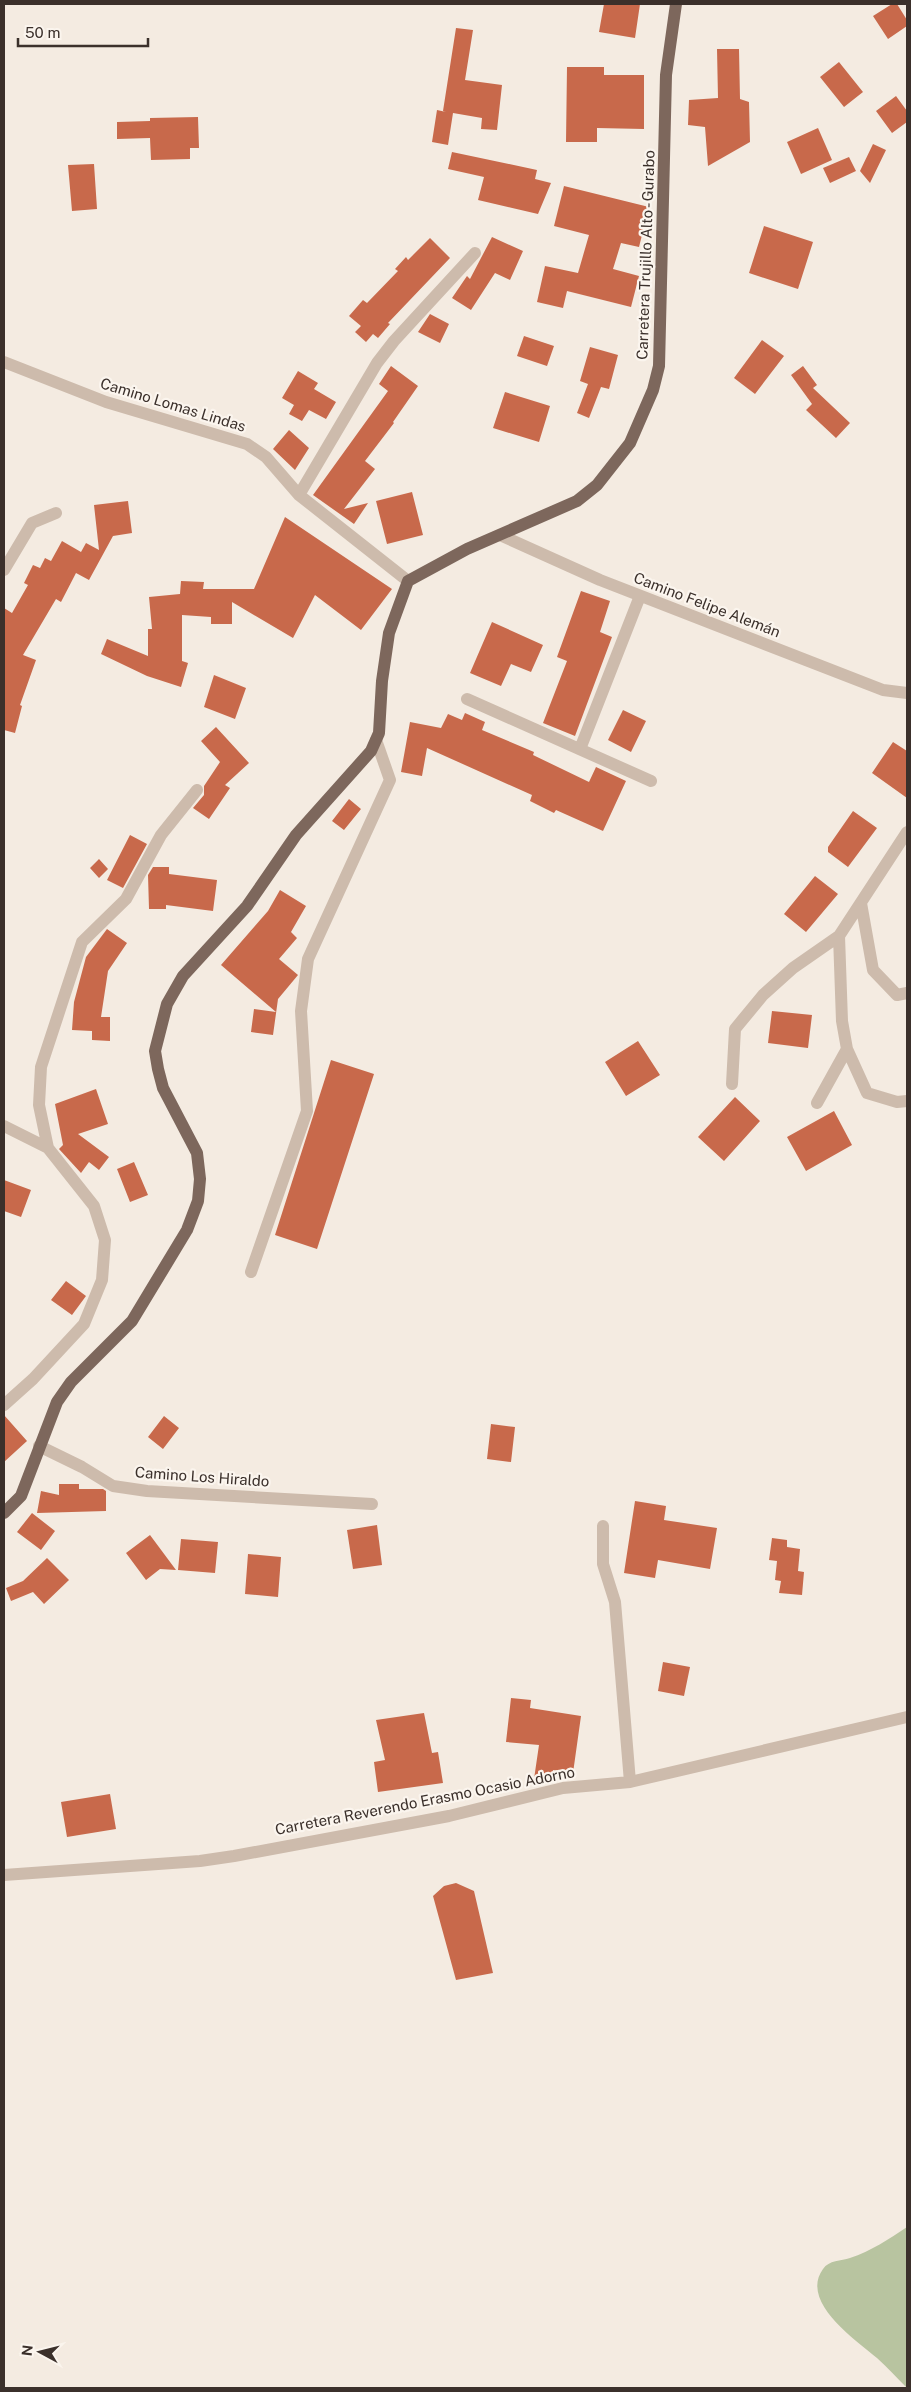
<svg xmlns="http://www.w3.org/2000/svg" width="911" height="2392" font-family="'Public Sans',sans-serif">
	<rect width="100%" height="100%" fill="#f4ebe1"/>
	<!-- green -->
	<path fill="#b8c4a0" d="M907,2227V2388C897,2378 888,2368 877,2358C857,2341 799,2302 823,2269C829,2260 841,2261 850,2258C871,2251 889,2239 907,2227Z"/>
	<!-- building -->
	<path fill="#c8694b" d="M604,4H640L635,38L599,32Z
		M892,4H897L907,20V26L888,39L873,16Z
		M456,28L473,30L465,80L502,85L497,130L481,129L482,118L453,113L448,145L432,142L437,110L446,112L443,111Z
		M717,49H739L740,99L749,102L750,142L708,166L705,127L688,125L689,100L718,98Z
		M839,62L863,92L844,107L820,77Z
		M567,67H604V75H644V129L597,128V142H566Z
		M896,96L907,111V122L892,133L876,111Z
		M198,117L199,148H190V159L151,160L150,138L117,139V122L150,121V118Z
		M818,128L832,160L801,174L787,142Z
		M873,144L886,150L870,183L860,171Z
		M452,152L537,170L535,179L551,183L538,214L478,200L484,177L448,169Z
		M849,157L856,171L830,183L823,168Z
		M94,164L97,209L72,211L68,165Z
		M564,186L649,207L639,247L621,243L613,269L639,276L631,307L567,291L563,308L537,302L545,266L578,273L589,235L554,226Z
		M764,226L813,242L798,289L749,273Z
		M492,237L523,251L510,280L495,273L471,310L452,298L467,276L470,279Z
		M430,238L450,258L388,323L390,324L378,338L373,334L366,342L355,332L361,326L349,316L363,300L367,303L398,271L395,269L406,257L408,260Z
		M430,314L449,324L440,343L418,332Z
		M524,336L554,346L547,366L517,356Z
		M762,340L784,356L755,394L734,378Z
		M590,347L618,355L609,389L601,387L589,418L577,413L588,384L580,381Z
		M391,366L418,386L393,422L394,423L365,461L375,469L344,509L368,503L354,524L313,495L388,391L379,384Z
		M803,366L817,385L813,388L850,423L836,438L806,410L812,404L791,375Z
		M298,371L318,383L314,389L336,402L326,419L309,410L302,421L289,414L294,405L282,398Z
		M505,392L550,406L539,442L493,428Z
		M289,430L309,448L295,470L273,449Z
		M412,492L423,535L387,544L376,501Z
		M128,501L132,533L113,536L89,580L76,573L61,602L56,599L23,655L36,660L20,705L22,706L15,733L4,730V608L12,613L28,585L24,583L33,565L40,568L45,558L51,561L62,541L81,552L86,543L99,550L94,505Z
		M285,517L392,589L361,630L315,595L293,638L232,602V624H211V617L182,615V661L188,663L181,687L147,676L101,654L107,639L148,656V629H152L149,597L180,594L181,581L204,582L203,589H254Z
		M581,591L610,601L600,632L612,637L575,736L543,723L567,661L557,657Z
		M492,622L543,645L531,672L511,664L501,686L470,673Z
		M214,675L246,688L235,719L204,707Z
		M623,710L646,721L631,752L608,740Z
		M465,713L485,722L482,730L534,752L533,755L589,782L596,767L626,781L603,831L556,810L554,813L530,801L532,795L427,748L422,776L401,772L410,722L441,728L448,714L462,720Z
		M216,727L249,763L225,785L230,788L209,819L193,808L204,795V786L220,762L201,741Z
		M893,742L907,751V798L872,773Z
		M349,799L361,809L344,830L332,821Z
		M853,811L877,828L848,867L828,852V847Z
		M130,835L147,844L123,888L107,880Z
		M99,859L108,869L99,878L90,868Z
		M153,867H169V874L217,880L213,911L166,905V909H149L148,875Z
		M815,876L838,894L806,932L784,914Z
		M280,890L306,906L291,932L297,938L279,959L298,975L278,999L273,1035L251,1032L254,1009L276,1012L221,965L268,911Z
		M107,929L127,943L108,971L101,1017H110V1041L92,1040V1031L72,1030L74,1002L86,957Z
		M772,1011L812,1015L808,1048L768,1043Z
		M638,1041L660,1075L626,1096L605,1062Z
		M331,1060L374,1074L317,1249L275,1235Z
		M96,1089L108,1124L78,1134L109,1157L99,1170L89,1162L81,1173L59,1149L63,1145L55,1104Z
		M735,1097L760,1121L724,1161L698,1137Z
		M834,1111L852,1145L806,1171L787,1137Z
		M134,1162L148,1195L130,1202L117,1169Z
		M4,1180L31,1190L21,1217L4,1211Z
		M66,1281L86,1296L72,1315L51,1300Z
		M4,1415L27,1441L4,1462Z
		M164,1416L179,1428L163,1449L148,1437Z
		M491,1424L515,1427L511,1462L487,1459Z
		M59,1484H79V1489H103L106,1491V1511L37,1513L41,1491L59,1495Z
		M635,1501L666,1506L664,1520L717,1528L710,1569L658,1560L655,1578L624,1573Z
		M32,1513L55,1531L41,1550L17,1532Z
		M377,1525L382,1565L353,1569L347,1530Z
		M150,1535L176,1570L160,1569L146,1580L126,1553Z
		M772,1538L787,1540V1547L800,1549L798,1571L804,1572L802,1595L779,1593L781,1581L775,1580L777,1561L769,1560Z
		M181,1539L218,1542L215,1573L178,1570Z
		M248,1554L281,1557L278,1597L245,1594Z
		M47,1558L69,1580L44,1604L33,1592L11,1601L6,1588L23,1581Z
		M663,1662L690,1667L684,1696L658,1691Z
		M511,1698L531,1700L530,1708L581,1716L573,1773L553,1770L551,1782L534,1779L539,1745L506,1742Z
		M424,1713L432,1753L438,1752L443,1783L378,1792L374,1762L385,1760L376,1720Z
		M110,1794L116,1829L67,1837L61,1802Z
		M456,1883L474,1891L493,1973L456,1980L433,1896L444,1886Z"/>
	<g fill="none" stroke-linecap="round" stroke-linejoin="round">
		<!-- minor -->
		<path stroke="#cdbbac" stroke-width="12" d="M4,362L106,402L247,444L266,457L299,495L408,581
			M299,495L377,363L394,341L475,253
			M500,535L600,580L883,690L907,693
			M4,570L32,523L56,513
			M467,699L651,781
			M580,749L640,596
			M907,832L839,936L842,1021L847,1049L867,1093L897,1102L907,1101
			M861,903L873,970L897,995L907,993
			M732,1084L735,1029L763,995L793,968L839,936
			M817,1103L847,1049
			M4,1126L48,1148L94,1206L105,1240L102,1280L84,1324L33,1379L4,1405
			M48,1148L39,1105L41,1067L82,942L126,899L161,835L197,790
			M251,1272L307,1111L301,1011L308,959L390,780L376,740
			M39,1446L82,1467L113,1486L147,1491L372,1504
			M603,1526V1564L615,1602L630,1782
			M4,1875L200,1861L234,1856L449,1816L563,1788L630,1782L907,1717"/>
		<!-- major -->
		<path stroke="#7d675c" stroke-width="12" d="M4,1513L21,1496L57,1402L71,1382L132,1321L187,1230L198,1201L200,1179L197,1153L163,1088L158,1069L155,1051L167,1004L183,976L247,906L296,835L371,751L379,733L382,681L389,633L408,581L467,549L577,501L597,485L630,443L653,390L659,366L666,75L676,4"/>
	</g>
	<g text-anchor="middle" stroke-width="4.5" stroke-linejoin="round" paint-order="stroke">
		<!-- street labels -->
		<g font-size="15" fill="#3b302b" stroke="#fbf5ee">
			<text transform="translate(646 255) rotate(-88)" y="5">Carretera Trujillo Alto - Gurabo</text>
			<text transform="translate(173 405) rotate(17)" y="5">Camino Lomas Lindas</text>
			<text transform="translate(707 605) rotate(21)" y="5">Camino Felipe Alemán</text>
			<text transform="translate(202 1477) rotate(4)" y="5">Camino Los Hiraldo</text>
			<text transform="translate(425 1801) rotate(-11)" y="5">Carretera Reverendo Erasmo Ocasio Adorno</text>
		</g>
	</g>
	<!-- border -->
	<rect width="911" height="2392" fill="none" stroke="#3b302b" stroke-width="10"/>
	<!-- north arrow -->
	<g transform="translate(40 2352) rotate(277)" stroke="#fbf5ee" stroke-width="4" paint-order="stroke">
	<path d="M0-4L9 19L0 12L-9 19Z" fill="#3b302b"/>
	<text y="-8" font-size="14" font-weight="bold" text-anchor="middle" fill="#3b302b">N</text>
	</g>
	<!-- scale -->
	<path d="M18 38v8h130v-8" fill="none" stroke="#3b302b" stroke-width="2.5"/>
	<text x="25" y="38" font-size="15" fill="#3b302b" stroke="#fbf5ee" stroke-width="4" paint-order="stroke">50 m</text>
</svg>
